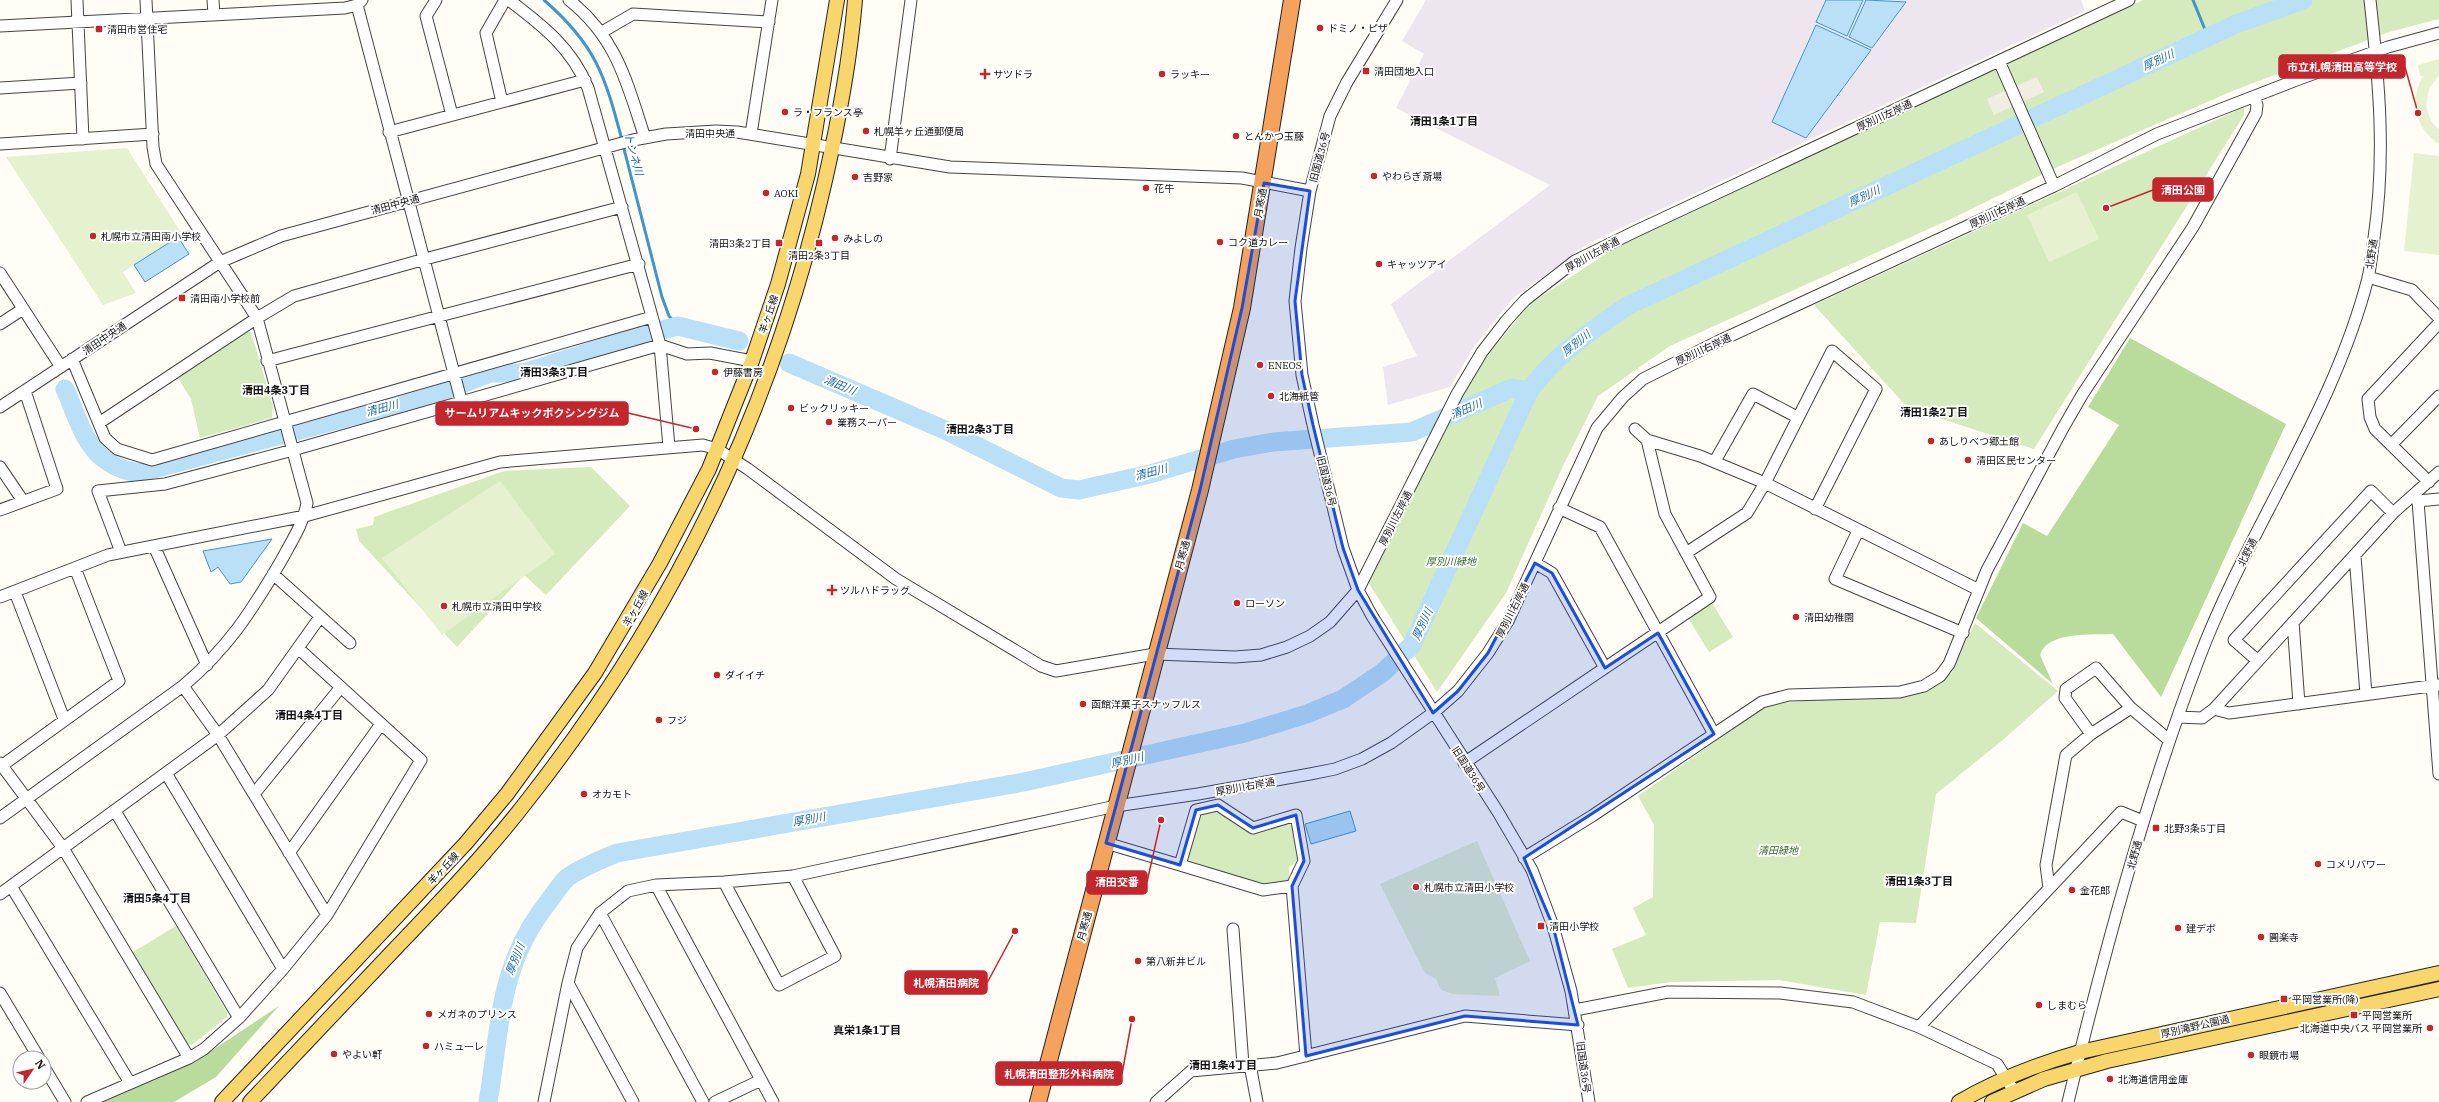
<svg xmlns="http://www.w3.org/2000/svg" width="2439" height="1102" font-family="'IBM Plex Serif','Noto Sans JP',serif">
	<rect width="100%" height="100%" fill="#fffdf5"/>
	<!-- industrial -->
	<path fill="#eee6ef" d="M1426,0H2081L2085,11L1589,243L1512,299L1473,348L1450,387L1388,405L1383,367L1417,356L1391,304L1550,185L1396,108L1424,54L1402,41Z"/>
	<!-- green -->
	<path fill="#d5ebbd" d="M2143,0H2439V19L2389,32L2235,90L2064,164L1953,218L1670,346L1598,396L1562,468L1506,593L1437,692L1368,582L1478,367L1530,304L1631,237Z
		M2244,107V115L2034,449L1908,408L1814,305Z
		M248,331L251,332L273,406L272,418L200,438L191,399L178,378Z
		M591,467L630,506L546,595L524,575L457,647L359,541L356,529L373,525L374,517L504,471Z
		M1712,603L1733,637L1709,652L1688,618Z
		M1975,623L2058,691L2004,739L1936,794L1916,923L1880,922L1866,995L1779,980L1671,982L1628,988L1612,949L1646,935L1633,908L1653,897L1654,825L1638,796L1767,705L1829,698L1908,697L1952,673L1964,643Z
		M1213,810L1255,834L1289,824L1293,826L1298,861L1289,867V883L1260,886L1189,861L1188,855L1199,814Z
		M176,926L227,1012V1017L192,1045L187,1044L133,952Z"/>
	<!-- forest -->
	<path fill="#b9dc9c" d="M2130,338L2286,424L2161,697L2113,634C2092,635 2047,631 2040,655L2053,684L1976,618L2023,523L2047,536L2119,425L2088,407Z
		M279,1006L216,1077L174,1102H102L199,1059Z"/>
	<!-- pitch -->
	<path fill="#e6f2cf" d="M2439,59V75L2429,89L2426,106L2431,121L2439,130V144C2415,129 2409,100 2423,76H2420L2418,65Z
		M127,148L182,234L123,272L136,293L103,305L6,157Z
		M2414,153L2439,156V255L2404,251Z
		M2077,192L2099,239L2049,262L2027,215Z
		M500,481L555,554L442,635L382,558Z
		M1477,841L1530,961L1495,978L1500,996L1452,994L1441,990L1436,979L1425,973L1380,884Z"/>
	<!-- plaza -->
	<path fill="#f1ede2" d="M2037,77L2044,92L1994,115L1987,99Z"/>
	<!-- water -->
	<path fill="#b9e0f7" stroke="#3f96cf" d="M1826,0H1863L1847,36L1816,22Z
		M1866,0L1906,2L1872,48L1849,37Z
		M1816,25L1871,50L1806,138L1772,122Z
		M178,237L189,254L145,282L134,265Z
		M272,539L241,582L230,584L218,567L211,572L203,551Z
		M1350,811L1356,831L1311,844L1305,824Z"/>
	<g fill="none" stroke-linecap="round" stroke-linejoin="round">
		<!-- stream -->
		<path stroke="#3f96cf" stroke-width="3" d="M544,0C596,45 605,76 622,140
			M2193,0L2208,37
			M623,145L662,297L669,316L678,326"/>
		<!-- river -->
		<path stroke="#b9e0f7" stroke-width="19" d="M789,363L945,430L1061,488L1079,490L1150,474L1234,449L1273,442L1412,432L1512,388L1529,391
			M65,389C83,430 88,464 138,473L432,395L490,373H523L643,335L678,326L739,341
			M488,1102C501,1026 498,964 549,901C555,893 561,883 568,877C584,866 600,860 617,853L1024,782L1245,733L1307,714L1343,699L1382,673L1412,645L1529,391C1555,355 1591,331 1627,306L2236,24L2303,0"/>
		<defs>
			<path id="minor" d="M77,0L83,139
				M213,0L214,14
				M436,0L426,16L452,115
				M509,0C542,25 572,48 588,88L660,345L669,447
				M569,0C617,38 627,83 645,138
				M1397,0L1347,82L1330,116L1310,191L1301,248L1295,301L1302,375L1313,425L1343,548L1358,590L1372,616L1498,812L1532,870L1553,926L1571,991L1589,1102
				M357,5L461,400
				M0,26L345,8L357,5L362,0
				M602,32L633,14L769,22
				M1999,61L2054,186
				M0,88L81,83
				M502,102L486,33L505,0
				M389,132L585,80
				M751,134L772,0
				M0,144L153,134
				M890,159L911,0
				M0,273L61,367
				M2368,277L2412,290L2439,318
				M0,324L23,309
				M72,359L105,438L117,449L152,460L652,317
				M267,361L639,264
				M0,407L220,262L281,236L633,140L666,134L716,131L737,132L950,167L1242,178L1310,191
				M99,423L257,318L294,296L425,259L622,207
				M1635,429L1647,440L1700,456L1765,483L1979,590
				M2391,445L2439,396
				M1715,461L1753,394L1797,417
				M0,467L23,501
				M2429,482L2375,429L2370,417L2368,399L2439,323
				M2413,497L2418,501L2439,499
				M2418,501L2439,774
				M1559,508L1600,527L1714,734
				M0,510L57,489L25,391
				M1858,531L1835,579L1963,633
				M154,546L207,665
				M121,552L98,491L165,484L293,450L660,345L687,354L710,353L752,361
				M1686,553L1747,513L1765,483L1832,351L1876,389L1815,509
				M2355,556L2366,694
				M1535,563L1552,573L1605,668
				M273,574L350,643
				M15,592L64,719
				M0,597L108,555L305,516L500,462L703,445L717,449L748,469L896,579L1041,666L1056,671L1155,654L1235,657L1261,655L1287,647L1310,636L1330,622L1358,590L1457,394L1482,352L1506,321L1525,300L1575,261L1634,232L2129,0
				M2293,622L2299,704
				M2258,661L2234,640L2371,491L2393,513
				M183,686L218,735L327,915
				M2214,709L2229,713L2438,685
				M2178,717L2202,718L2214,709L2393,513L2439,472
				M2091,734L2065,698L2066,689L2096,668L2131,708
				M0,763L63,848L189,1058
				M1464,763L1710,597L1665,514L1647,440
				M0,767L119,681L75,568
				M166,773L283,969
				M254,794L341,687
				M115,811L239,1018
				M0,818L183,686C228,648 251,612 281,561C291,542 303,525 307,503L257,318L156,164L153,147L146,0
				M1106,843L1180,865L1196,810L1218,805L1253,828L1296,815L1304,861L1292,886L1306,1056
				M289,853L381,724
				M1524,858L1592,816L1762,702L1789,695L1900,692L1924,686L1940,676L1949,664L1987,570L2063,428L2082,395L2193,227L2256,113L2257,105L2254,97
				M1180,865L1263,890L1292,886
				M724,882L779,985L835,956L793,876
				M656,885L773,1102
				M11,886L130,1083
				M2049,888L2046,865L2066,755L2091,734L2131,708L2169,740
				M0,894L218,735L268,690L320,617
				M600,913L703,1102
				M1233,929L1243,1065
				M568,983L633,1102
				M0,993L39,1058
				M1575,1010L1668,992L1780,993L1853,1002L1919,1027L1997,1064L2014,1091
				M1919,1027L2121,812L2143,821
				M1250,1065L1257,1102
				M44,1067L65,1102
				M87,1102L189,1058L204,1049L239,1018L283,969L327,915L421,760L299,649
				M544,1102L568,983L577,948L600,913L628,891L656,885L724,882L793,876L1116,806L1198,794L1310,774L1335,769L1362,759L1391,743L1433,713L1458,691L1488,653L1508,621L1597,428L1623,397L1643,379L1717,342L2054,186L2157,134L2299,79L2388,47L2439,33
				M715,1102L761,1080
				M1156,1102L1191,1071L1277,1063L1465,1016L1578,1025
				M2068,1102C2104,953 2144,804 2198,661C2247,530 2333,414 2368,278C2371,265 2372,251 2374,238C2386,156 2379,81 2370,0"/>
			<path id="major" d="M222,1102L466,843L507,794L595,673L660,563L709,469L752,361L778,284L808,174L837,0
				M250,1102C297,1052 345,1002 392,952C440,902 488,852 530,797C673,615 772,411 824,185C838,124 850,62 855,0
				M1959,1102C1997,1080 2038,1064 2080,1052L2439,973
				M1992,1102L2044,1079L2107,1061L2439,989"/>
			<path id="highway" d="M1038,1102L1200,490L1242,308L1292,0"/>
		</defs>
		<!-- minor casing -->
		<use href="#minor" stroke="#444" stroke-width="13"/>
		<!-- major casing -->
		<use href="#major" stroke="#222" stroke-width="16"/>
		<!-- highway casing -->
		<use href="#highway" stroke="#222" stroke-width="18"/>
		<!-- minor -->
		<use href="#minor" stroke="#fff" stroke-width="11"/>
		<!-- major -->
		<use href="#major" stroke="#f9d66b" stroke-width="14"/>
		<!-- highway -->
		<use href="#highway" stroke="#f5a25d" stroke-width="16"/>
	</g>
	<!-- marked area -->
	<path fill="#1d4ed8" fill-opacity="0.2" stroke="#1d4ed8" stroke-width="3" stroke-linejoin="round" d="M1264,183L1310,191L1295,301L1302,375L1313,425L1343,548L1358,590L1433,713L1458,691L1488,653L1535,563L1552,573L1605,668L1658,633L1714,734L1524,858L1553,926L1578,1025L1465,1016L1306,1056L1292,886L1304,861L1296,815L1253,828L1218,805L1196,810L1180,865L1106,843L1200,490L1242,308Z"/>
	<!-- markers -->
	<g fill="#c4262e" stroke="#fff" stroke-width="1.5">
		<circle cx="1320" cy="28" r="4"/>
		<rect x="95" y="25" width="8" height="8" rx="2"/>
		<rect x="1362" y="67" width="8" height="8" rx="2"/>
		<path d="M983 68h4v4h4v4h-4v4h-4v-4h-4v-4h4z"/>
		<circle cx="1162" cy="74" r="4"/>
		<circle cx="785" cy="112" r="4"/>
		<circle cx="866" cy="131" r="4"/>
		<circle cx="1236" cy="136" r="4"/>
		<circle cx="1374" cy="176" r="4"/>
		<circle cx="855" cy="177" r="4"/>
		<circle cx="1146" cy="188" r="4"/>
		<circle cx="766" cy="193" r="4"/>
		<circle cx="93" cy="236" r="4"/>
		<circle cx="835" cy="238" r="4"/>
		<circle cx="1220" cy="242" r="4"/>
		<rect x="775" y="239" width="8" height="8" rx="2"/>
		<rect x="815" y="239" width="8" height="8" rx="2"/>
		<circle cx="1379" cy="264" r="4"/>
		<rect x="178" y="294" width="8" height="8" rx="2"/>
		<circle cx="1260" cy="365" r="4"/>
		<circle cx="715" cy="372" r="4"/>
		<circle cx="1271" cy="396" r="4"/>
		<circle cx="791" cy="408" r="4"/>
		<circle cx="829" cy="422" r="4"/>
		<circle cx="1931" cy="441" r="4"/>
		<circle cx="1968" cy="460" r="4"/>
		<path d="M830 584h4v4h4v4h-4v4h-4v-4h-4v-4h4z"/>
		<circle cx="1237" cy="603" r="4"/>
		<circle cx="444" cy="606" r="4"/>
		<circle cx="1796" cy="617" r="4"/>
		<circle cx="717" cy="675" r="4"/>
		<circle cx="1083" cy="704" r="4"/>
		<circle cx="659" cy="720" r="4"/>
		<circle cx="584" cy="794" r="4"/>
		<rect x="2152" y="824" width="8" height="8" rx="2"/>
		<circle cx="2318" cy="864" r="4"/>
		<circle cx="1416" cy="887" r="4"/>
		<circle cx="2072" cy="890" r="4"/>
		<rect x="1537" y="922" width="8" height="8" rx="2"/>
		<circle cx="2178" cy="928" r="4"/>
		<circle cx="2261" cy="937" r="4"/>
		<circle cx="1138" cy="961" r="4"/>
		<rect x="2280" y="995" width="8" height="8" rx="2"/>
		<circle cx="2039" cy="1005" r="4"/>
		<circle cx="429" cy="1014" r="4"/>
		<rect x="2350" y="1011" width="8" height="8" rx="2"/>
		<circle cx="2430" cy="1028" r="4"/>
		<circle cx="426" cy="1046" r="4"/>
		<circle cx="334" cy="1054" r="4"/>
		<circle cx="2251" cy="1055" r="4"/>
		<circle cx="2110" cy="1079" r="4"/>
	</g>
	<g text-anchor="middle" stroke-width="4" stroke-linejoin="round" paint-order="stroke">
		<!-- poi labels -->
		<g font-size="10" fill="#111" stroke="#fff" text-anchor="start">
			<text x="1328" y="32">ドミノ・ピザ</text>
			<text x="107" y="33">清田市営住宅</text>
			<text x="1374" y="75">清田団地入口</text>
			<text x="993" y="78">サツドラ</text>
			<text x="1170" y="78">ラッキー</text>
			<text x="793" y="116">ラ・フランス亭</text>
			<text x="874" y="135">札幌羊ヶ丘通郵便局</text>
			<text x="1244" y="140">とんかつ玉藤</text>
			<text x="1382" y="180">やわらぎ斎場</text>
			<text x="863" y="181">吉野家</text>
			<text x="1154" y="192">花牛</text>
			<text x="774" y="197">AOKI</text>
			<text x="101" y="240">札幌市立清田南小学校</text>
			<text x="843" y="242">みよしの</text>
			<text x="1228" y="246">コク道カレー</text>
			<text x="771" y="247" text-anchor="end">清田3条2丁目</text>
			<text x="819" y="259" text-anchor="middle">清田2条3丁目</text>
			<text x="1387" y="268">キャッツアイ</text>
			<text x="190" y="302">清田南小学校前</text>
			<text x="1268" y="369">ENEOS</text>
			<text x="723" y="376">伊藤書房</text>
			<text x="1279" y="400">北海紙管</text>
			<text x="799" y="412">ビックリッキー</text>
			<text x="837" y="426">業務スーパー</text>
			<text x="1939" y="445">あしりべつ郷土館</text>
			<text x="1976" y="464">清田区民センター</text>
			<text x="840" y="594">ツルハドラッグ</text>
			<text x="1245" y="607">ローソン</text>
			<text x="452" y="610">札幌市立清田中学校</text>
			<text x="1804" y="621">清田幼稚園</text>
			<text x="725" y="679">ダイイチ</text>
			<text x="1091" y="708">函館洋菓子スナッフルス</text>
			<text x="667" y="724">フジ</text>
			<text x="592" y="798">オカモト</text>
			<text x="2164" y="832">北野3条5丁目</text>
			<text x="2326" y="868">コメリパワー</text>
			<text x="1424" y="891">札幌市立清田小学校</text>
			<text x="2080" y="894">金花郎</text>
			<text x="1549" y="930">清田小学校</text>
			<text x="2186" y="932">建デポ</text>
			<text x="2269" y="941">圓楽寺</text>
			<text x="1146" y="965">第八新井ビル</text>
			<text x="2292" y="1003">平岡営業所(降)</text>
			<text x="2047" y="1009">しまむら</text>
			<text x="437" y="1018">メガネのプリンス</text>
			<text x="2362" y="1019">平岡営業所</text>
			<text x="2422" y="1032" text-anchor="end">北海道中央バス 平岡営業所</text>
			<text x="434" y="1050">ハミューレ</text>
			<text x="342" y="1058">やよい軒</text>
			<text x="2259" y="1059">眼鏡市場</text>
			<text x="2118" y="1083">北海道信用金庫</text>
		</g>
		<!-- street labels -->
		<g font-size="10" fill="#111" stroke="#fff">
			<text transform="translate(1884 115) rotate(-25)" y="4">厚別川左岸通</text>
			<text x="710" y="137">清田中央通</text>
			<text transform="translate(1319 157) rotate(-75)" y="4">旧国道36号</text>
			<text transform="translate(1260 203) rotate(-80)" y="4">月寒通</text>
			<text transform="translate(395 204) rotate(-15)" y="4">清田中央通</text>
			<text transform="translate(1997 212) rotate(-25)" y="4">厚別川右岸通</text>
			<text transform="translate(1592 254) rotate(-29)" y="4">厚別川左岸通</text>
			<text transform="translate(2371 254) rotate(-82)" y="4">北野通</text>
			<text transform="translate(768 314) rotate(-71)" y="4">羊ヶ丘線</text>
			<text transform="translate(104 338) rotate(-34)" y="4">清田中央通</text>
			<text transform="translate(1703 349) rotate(-25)" y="4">厚別川右岸通</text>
			<text transform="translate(1327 481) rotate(76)" y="4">旧国道36号</text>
			<text transform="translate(1395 518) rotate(-63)" y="4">厚別川左岸通</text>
			<text transform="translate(2247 552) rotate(-63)" y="4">北野通</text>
			<text transform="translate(1182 555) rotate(-75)" y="4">月寒通</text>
			<text transform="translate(635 608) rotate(-60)" y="4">羊ヶ丘線</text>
			<text transform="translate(1512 610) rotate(-63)" y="4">厚別川右岸通</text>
			<text transform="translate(1469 769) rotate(57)" y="4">旧国道36号</text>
			<text transform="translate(1245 786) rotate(-10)" y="4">厚別川右岸通</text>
			<text transform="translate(2134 855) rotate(-75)" y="4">北野通</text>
			<text transform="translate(443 868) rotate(-47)" y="4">羊ヶ丘線</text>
			<text transform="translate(1084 926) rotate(-75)" y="4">月寒通</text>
			<text transform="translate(2195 1026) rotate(-13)" y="4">厚別滝野公園通</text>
			<text transform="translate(1584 1067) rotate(82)" y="4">旧国道36号</text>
		</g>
		<!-- park labels -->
		<g font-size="10" font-style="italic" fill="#2f6b1f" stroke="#fff">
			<text x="1451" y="565">厚別川緑地</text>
			<text x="1778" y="854">清田緑地</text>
		</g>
		<!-- water labels -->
		<g font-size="11" font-style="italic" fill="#1768a6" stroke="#fff">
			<text transform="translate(2158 60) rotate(-25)" y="4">厚別川</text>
			<text transform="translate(634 154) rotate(75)" y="4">トンネ川</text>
			<text transform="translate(1864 196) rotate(-25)" y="4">厚別川</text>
			<text transform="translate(1576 343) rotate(-39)" y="4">厚別川</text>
			<text transform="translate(840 385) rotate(23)" y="4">清田川</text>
			<text transform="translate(382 408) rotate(-15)" y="4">清田川</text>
			<text transform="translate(1466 409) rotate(-24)" y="4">清田川</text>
			<text transform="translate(1151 472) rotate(-15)" y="4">清田川</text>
			<text transform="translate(1422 624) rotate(-65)" y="4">厚別川</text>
			<text transform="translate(1127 760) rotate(-13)" y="4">厚別川</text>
			<text transform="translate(809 819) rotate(-10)" y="4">厚別川</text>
			<text transform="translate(515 959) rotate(-68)" y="4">厚別川</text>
		</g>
		<!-- neighbourhood labels -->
		<g font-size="11" font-weight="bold" fill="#111" stroke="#fff">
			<text x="1444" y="125">清田1条1丁目</text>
			<text x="554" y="376">清田3条3丁目</text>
			<text x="276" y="394">清田4条3丁目</text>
			<text x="1934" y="416">清田1条2丁目</text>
			<text x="980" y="433">清田2条3丁目</text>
			<text x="309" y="719">清田4条4丁目</text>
			<text x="1919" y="885">清田1条3丁目</text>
			<text x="157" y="902">清田5条4丁目</text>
			<text x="867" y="1034">真栄1条1丁目</text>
			<text x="1223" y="1069">清田1条4丁目</text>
		</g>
	</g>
	<!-- callouts -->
	<path fill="none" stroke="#c4262e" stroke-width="1.5" d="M2418 113L2405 67M2106 208L2153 190M696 429L628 413M1161 820L1147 882M1015 931L987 983M1132 1019L1122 1074"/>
	<g fill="#c4262e" stroke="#fff" stroke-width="1.5">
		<circle cx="2418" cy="113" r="4"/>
		<circle cx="2106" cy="208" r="4"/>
		<circle cx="696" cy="429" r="4"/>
		<circle cx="1161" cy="820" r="4"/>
		<circle cx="1015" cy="931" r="4"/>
		<circle cx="1132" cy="1019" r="4"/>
	</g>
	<g fill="#c4262e" stroke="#c4262e" stroke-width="1.5">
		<rect x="2279" y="55" width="126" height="23" rx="4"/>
		<rect x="2153" y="178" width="60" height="23" rx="4"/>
		<rect x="436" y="402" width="192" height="23" rx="4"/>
		<rect x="1087" y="871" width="60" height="23" rx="4"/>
		<rect x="905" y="971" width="82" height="23" rx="4"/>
		<rect x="996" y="1062" width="126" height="23" rx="4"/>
	</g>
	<g font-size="11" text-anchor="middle" font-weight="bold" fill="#fff">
		<text x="2342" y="71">市立札幌清田高等学校</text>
		<text x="2183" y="194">清田公園</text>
		<text x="532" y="417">サームリアムキックボクシングジム</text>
		<text x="1117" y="886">清田交番</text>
		<text x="946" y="987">札幌清田病院</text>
		<text x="1059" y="1078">札幌清田整形外科病院</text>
	</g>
	<!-- north arrow -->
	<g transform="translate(32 1070) rotate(56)"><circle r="19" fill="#ffffff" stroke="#a0a0a0"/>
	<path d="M0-3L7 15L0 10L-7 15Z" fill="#c4262e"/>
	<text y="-6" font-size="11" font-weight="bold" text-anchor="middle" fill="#111111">N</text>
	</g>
</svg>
